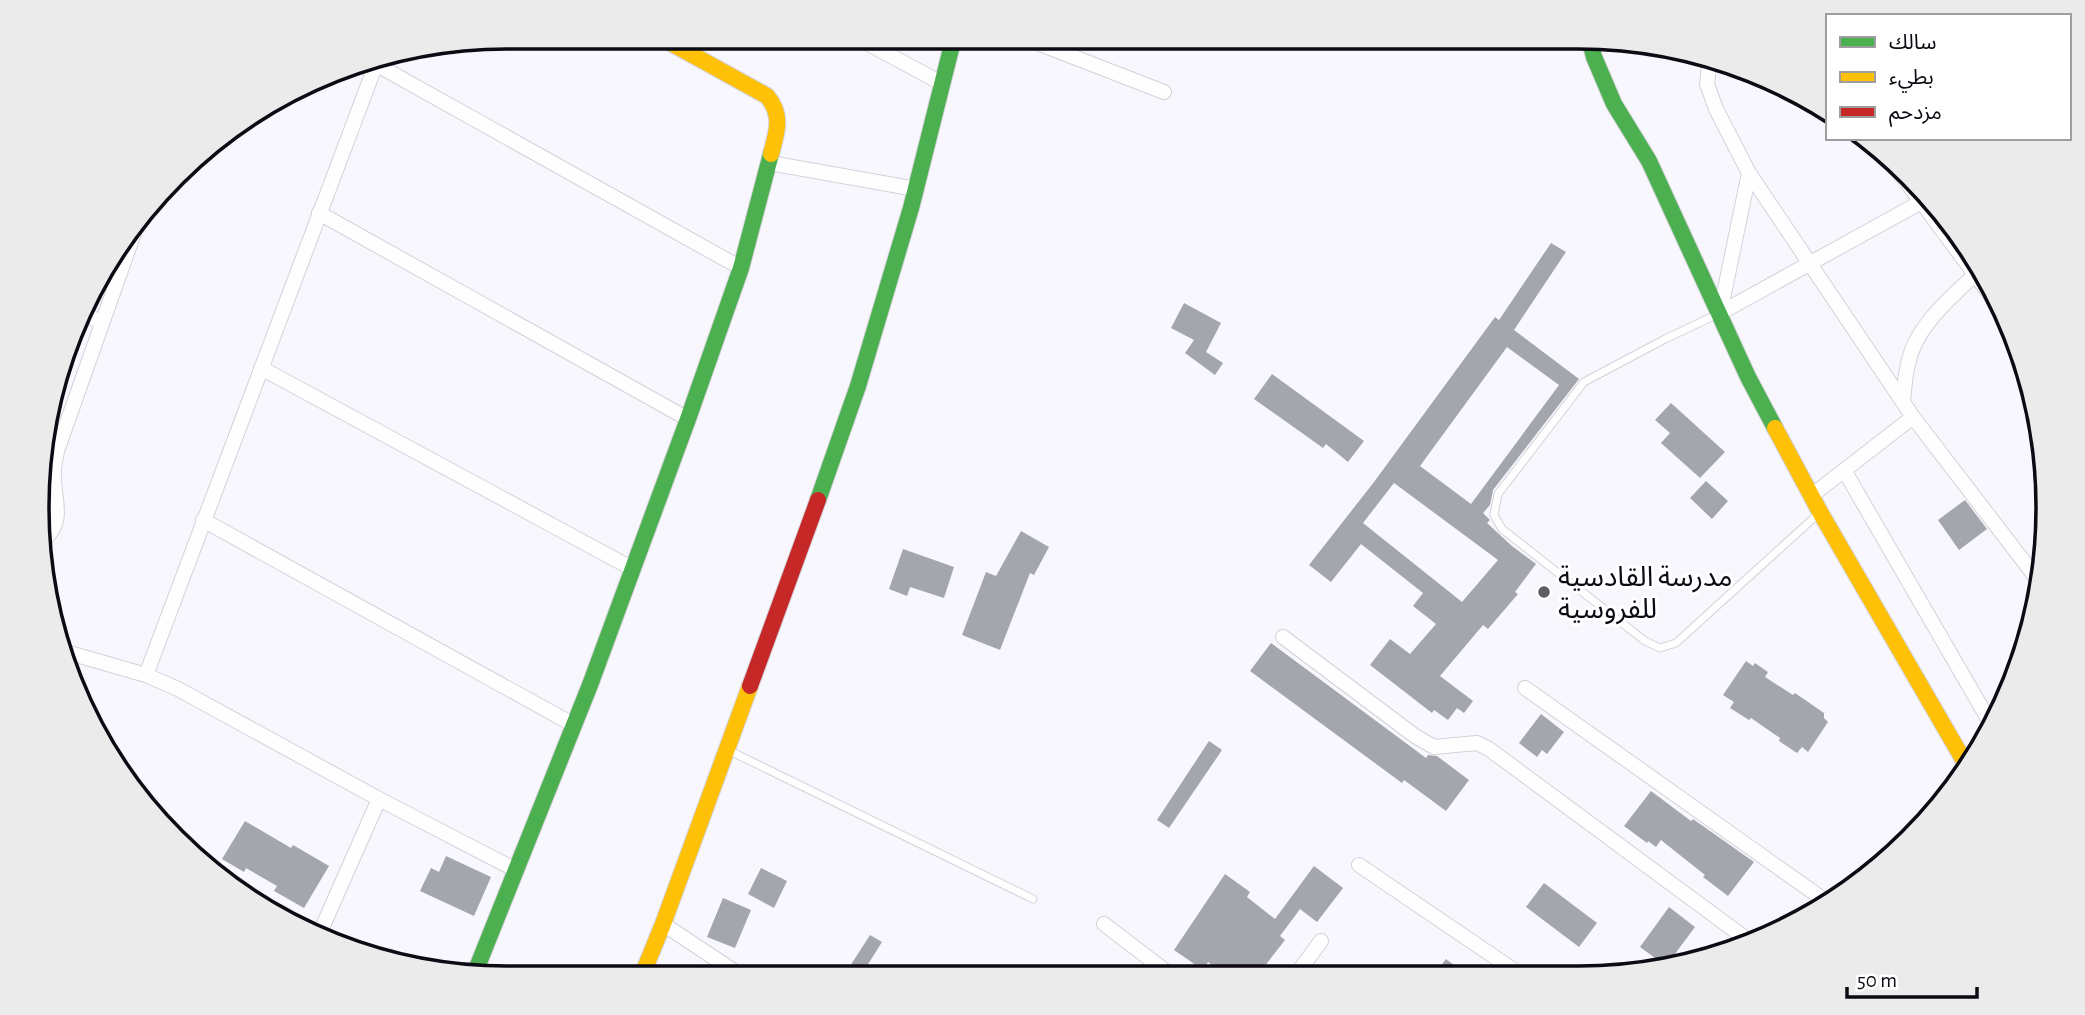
<svg xmlns="http://www.w3.org/2000/svg" width="2085" height="1015" font-family="'Alegreya Sans','Noto Sans Arabic',sans-serif">
	<rect width="100%" height="100%" fill="#f8f7fd"/>
	<!-- building -->
	<path fill="#a3a6ac" fill-rule="evenodd" d="M1551,243L1566,252L1514,330L1579,379L1493,490L1490,505L1483,513L1490,520L1487,523L1512,546L1536,564L1515,592L1518,594L1488,629L1483,625L1440,676L1473,701L1464,713L1457,708L1448,720L1434,710L1432,713L1370,665L1390,639L1410,654L1436,624L1413,606L1423,593L1361,544L1331,582L1309,565L1374,482L1495,317L1499,320ZM1507,347L1559,385L1471,504L1420,466ZM1394,483L1498,560L1462,602L1363,523Z
		M1184,303L1221,323L1206,352L1223,363L1215,375L1185,353L1194,340L1171,328Z
		M1272,374L1364,441L1348,462L1326,444L1323,448L1254,399Z
		M1671,403L1725,452L1700,478L1661,443L1670,433L1655,420Z
		M1706,481L1728,501L1712,519L1690,498Z
		M1965,500L1987,529L1959,550L1938,520Z
		M1021,531L1049,547L1034,575L1030,573L1000,650L962,635L986,572L996,576Z
		M903,549L954,567L944,598L910,587L907,596L889,589Z
		M1271,643L1426,758L1428,755L1437,756L1469,780L1446,811L1404,780L1402,783L1250,671Z
		M1746,661L1753,666L1755,663L1768,672L1765,677L1793,695L1795,693L1824,713V718L1828,722L1808,752L1802,747L1797,753L1779,741L1780,738L1751,718L1749,720L1730,708L1734,702L1723,695Z
		M1541,714L1564,732L1547,754L1542,750L1537,757L1519,743Z
		M1209,741L1222,750L1169,828L1157,820Z
		M1651,791L1691,821L1693,819L1754,862L1728,896L1703,877L1705,875L1661,840L1656,847L1648,841L1647,843L1624,826Z
		M245,821L291,848L293,845L329,866L304,908L274,891L277,886L246,868L244,872L222,859Z
		M446,856L491,877L474,916L420,891L431,868L439,872Z
		M1314,866L1343,888L1317,922L1300,909L1280,936L1285,940L1264,967L1274,975L1226,976L1208,962L1203,970L1174,950L1225,874L1250,892L1247,897L1275,919Z
		M761,868L787,881L774,908L748,894Z
		M1544,883L1597,923L1579,947L1526,907Z
		M723,898L751,910L735,948L707,937Z
		M1669,907L1695,927L1666,966L1640,947Z
		M870,935L882,942L860,977H843Z
		M1446,959L1467,975H1434Z"/>
	<g fill="none" stroke-linecap="round" stroke-linejoin="round">
		<defs>
			<path id="lane" d="M1718,314L1665,339L1584,382L1498,494L1494,515L1502,529L1645,641L1660,648L1676,643L1817,515
				M730,751L1033,899"/>
			<path id="street" d="M856,37L943,84
				M1022,37L1164,92
				M1710,58L1707,84L1716,109L1749,173L1913,417L2041,584
				M370,61L741,268
				M1888,157L2008,319
				M770,163L916,189
				M1749,173L1720,313L1923,201
				M319,213L688,419
				M81,312L102,323
				M261,368L633,569
				M1903,402C1904,389 1905,376 1908,364C1915,327 1950,298 1976,274
				M1844,470L1991,724
				M1811,496L1913,417
				M203,520L574,725
				M42,542C65,522 55,505 54,479C53,470 55,460 57,451L138,222
				M1283,637L1415,736L1434,747L1477,743L1489,749L1753,944
				M66,652L146,675L178,689L379,799L516,870
				M146,675L376,64
				M1525,688L1827,902
				M1359,865L1521,975
				M663,924L743,977
				M1104,924L1172,976
				M318,937L379,799
				M1296,975L1321,941"/>
			<path id="fast" d="M1589,38L1594,57L1614,104L1649,161L1748,377L1775,428
				M818,500L858,386L911,208L954,37
				M474,975L590,685L688,419L741,268L771,154"/>
			<path id="slow" d="M660,37L767,96C783,115 777,132 771,154
				M1775,428L1820,512L1967,766
				M641,978L663,924L750,686"/>
			<path id="jam" d="M750,686L818,500"/>
		</defs>
		<!-- lane casing -->
		<use href="#lane" stroke="#d3d2d9" stroke-width="9"/>
		<!-- street casing -->
		<use href="#street" stroke="#d3d2d9" stroke-width="16"/>
		<!-- fast casing -->
		<use href="#fast" stroke="#d3d2d9" stroke-width="18"/>
		<!-- slow casing -->
		<use href="#slow" stroke="#d3d2d9" stroke-width="18"/>
		<!-- jam casing -->
		<use href="#jam" stroke="#d3d2d9" stroke-width="18"/>
		<!-- lane -->
		<use href="#lane" stroke="#fefeff" stroke-width="7"/>
		<!-- street -->
		<use href="#street" stroke="#fefeff" stroke-width="14"/>
		<!-- fast -->
		<use href="#fast" stroke="#4caf50" stroke-width="16"/>
		<!-- slow -->
		<use href="#slow" stroke="#ffc107" stroke-width="16"/>
		<!-- jam -->
		<use href="#jam" stroke="#c62828" stroke-width="16"/>
	</g>
	<!-- markers -->
	<circle fill="#5f5d64" stroke="#fff" stroke-width="2.5" cx="1544" cy="592" r="7"/>
	<g text-anchor="middle" stroke-width="6" stroke-linejoin="round" paint-order="stroke">
		<!-- poi labels -->
		<g font-size="28" fill="#0c0a12" stroke="#fff" text-anchor="start">
			<text x="1558" y="586">مدرسة القادسية<tspan x="1558" dy="32">للفروسية</tspan></text>
		</g>
	</g>
	<!-- crop -->
	<path d="M0 0H2085V1015H0ZM507 49H1578A458 458 0 0 1 2036 507V508A458 458 0 0 1 1578 966H507A458 458 0 0 1 49 508V507A458 458 0 0 1 507 49Z" fill="#ecebec" fill-rule="evenodd"/>
	<path fill="none" stroke="#0c0a12" stroke-width="3.5" d="M507 49H1578A458 458 0 0 1 2036 507V508A458 458 0 0 1 1578 966H507A458 458 0 0 1 49 508V507A458 458 0 0 1 507 49Z"/>
	<!-- legend -->
	<rect x="1826" y="14" width="245" height="126" fill="#ffffff" stroke="#9e9da0" stroke-width="2"/>
	<rect x="1840" y="37" width="35" height="10" fill="#4caf50" stroke="#9e9da0" stroke-width="2"/>
	<text x="1889" y="49" font-size="21" fill="#0c0a12">سالك</text>
	<rect x="1840" y="72" width="35" height="10" fill="#ffc107" stroke="#9e9da0" stroke-width="2"/>
	<text x="1889" y="84" font-size="21" fill="#0c0a12">بطيء</text>
	<rect x="1840" y="107" width="35" height="10" fill="#c62828" stroke="#9e9da0" stroke-width="2"/>
	<text x="1889" y="119" font-size="21" fill="#0c0a12">مزدحم</text>
	<!-- scale -->
	<path d="M1847 987v10h130v-10" fill="none" stroke="#0c0a12" stroke-width="3.5"/>
	<text x="1857" y="987" font-size="21" fill="#0c0a12" stroke="#ffffff" stroke-width="5" paint-order="stroke">50 m</text>
</svg>
